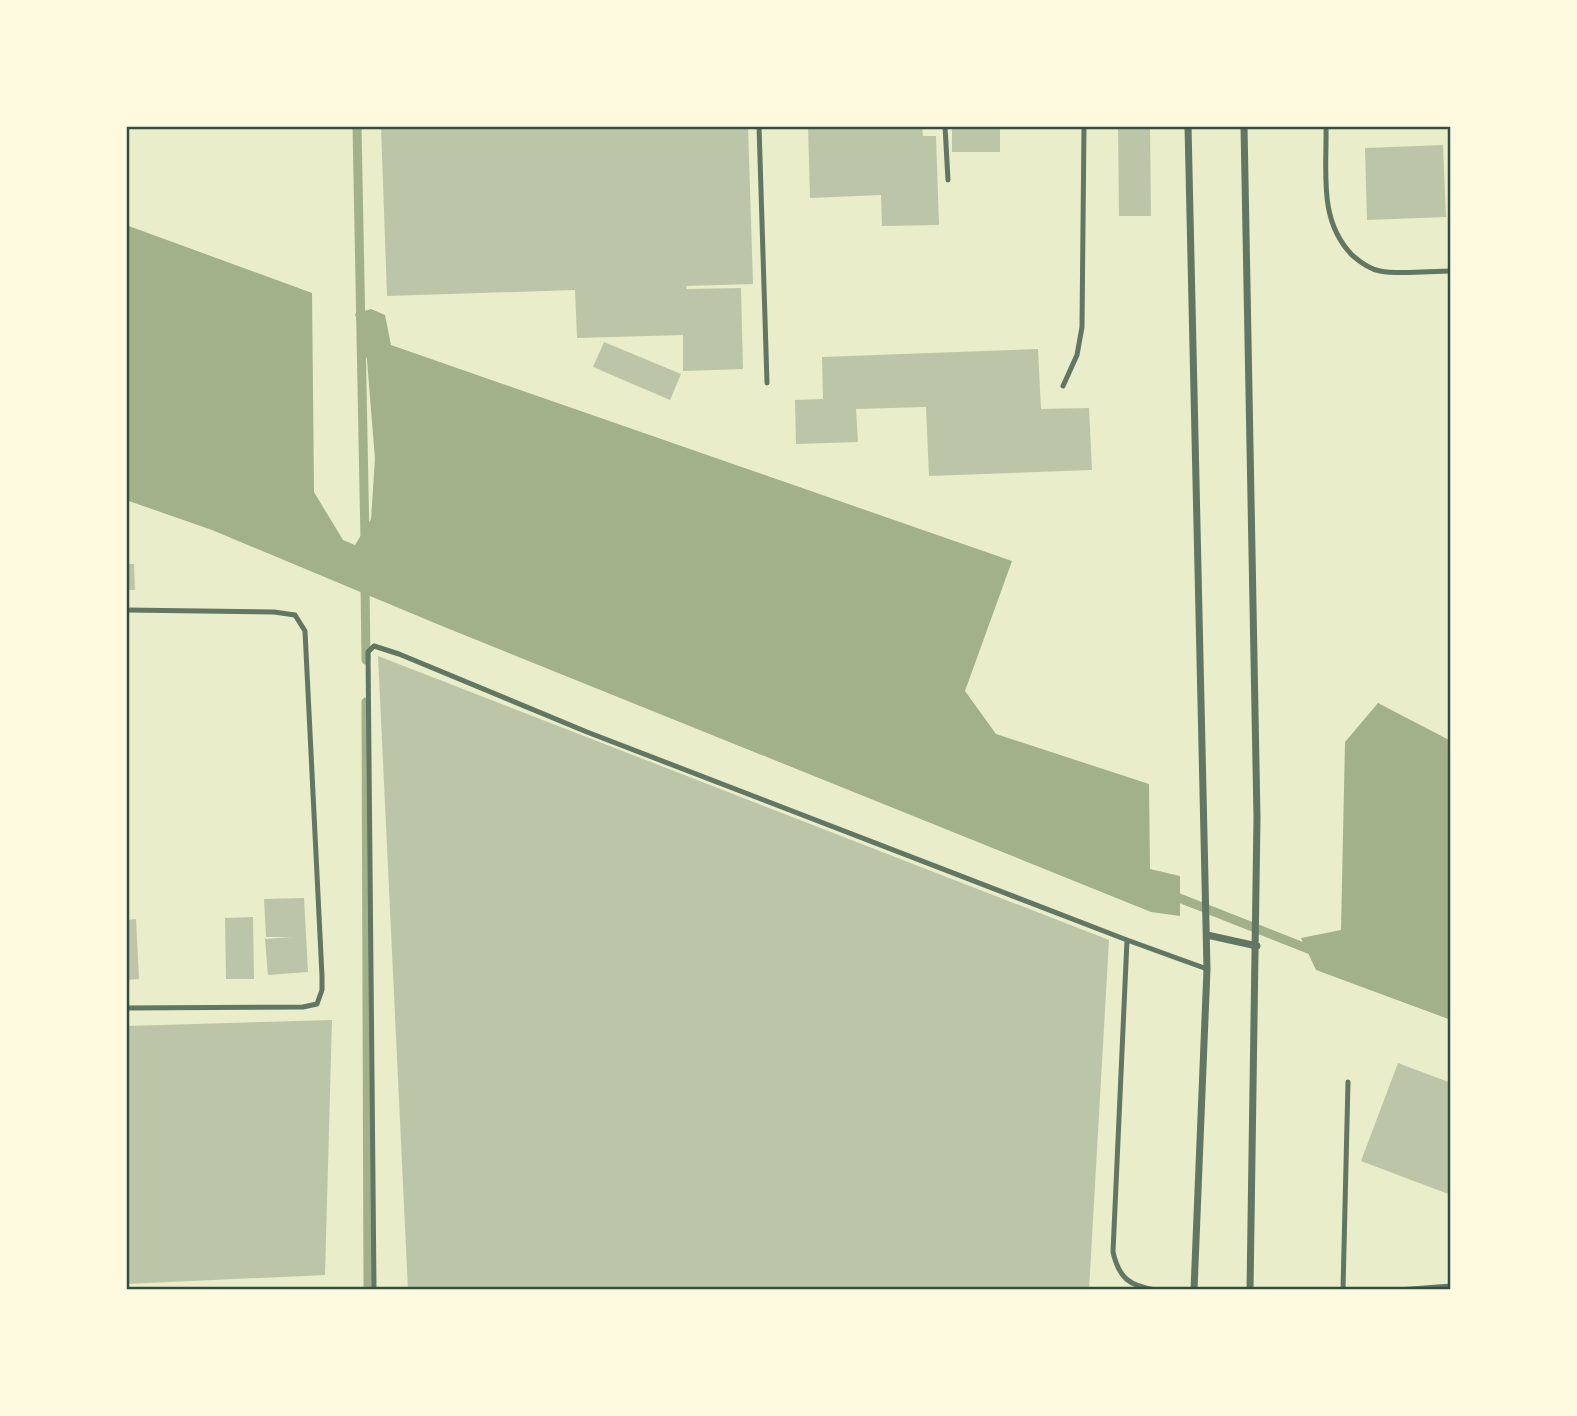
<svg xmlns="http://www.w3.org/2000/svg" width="1577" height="1416" font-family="'PT Sans',sans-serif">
	<rect width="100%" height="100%" fill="#e9edc9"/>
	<!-- water -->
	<path fill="#a3b18a" d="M126,225L312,293L314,492L343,540L355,545L371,519L375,459L367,360L355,314L371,309L385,315L391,345L1012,561L965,691L996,734L1149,784L1150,869L1180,876V916L1151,912L437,624L212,530L126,500Z
		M1378,703L1451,741V1020L1316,970L1301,938L1341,930L1345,742Z"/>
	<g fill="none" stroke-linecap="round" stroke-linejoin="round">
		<!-- stream -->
		<path stroke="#a3b18a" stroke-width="9" d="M357,126L365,541
			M365,583L366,660
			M366,702L368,1290
			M1169,894L1316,952"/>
	</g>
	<!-- building -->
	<path fill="#bcc5a7" d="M381,126H748L753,284L686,286L687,289L741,288L743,369L683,371V335L577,338L575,290L387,296Z
		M808,126H922L923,136H936L939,225L882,226L881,195L810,198Z
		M952,126H1000V152H952Z
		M1118,126H1150L1151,216H1119Z
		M1443,145L1446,217L1367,220L1365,148Z
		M604,342L681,374L670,400L593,367Z
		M1038,349L1041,409L1089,408L1092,470L929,476L926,407L856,409L858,442L796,444L795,400L823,399L822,357Z
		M126,564H134L135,590H126Z
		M378,656L1109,940L1089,1290H408Z
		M304,898L308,972L268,975L265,939L292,937H266L264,899Z
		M253,917L254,979H226L225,918Z
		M136,919L139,979L126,980V920Z
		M332,1020L325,1275L126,1284V1026Z
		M1398,1063L1451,1083V1195L1361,1161Z"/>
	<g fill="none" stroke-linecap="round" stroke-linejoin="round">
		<!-- service -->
		<path stroke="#617663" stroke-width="5" d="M759,126L767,383
			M945,126L948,180
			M1326,126C1327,172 1318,220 1352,255C1360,262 1369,269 1380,271C1398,275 1431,271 1451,271
			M1063,386L1077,355L1082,327L1084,126
			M126,610L274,612L295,615L305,631L322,976V990L317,1004L303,1007L126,1008
			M374,1290L368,652L374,646L399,654L587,732L1127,940
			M1156,1290C1129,1286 1119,1278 1113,1252L1127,940L1207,969
			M1343,1290L1348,1082
			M1398,1290L1451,1286"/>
		<!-- minor -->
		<path stroke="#617663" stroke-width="7" d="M1188,126L1207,969L1194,1290
			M1244,126L1257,818L1250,1290
			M1207,935L1257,946"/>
	</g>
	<!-- border -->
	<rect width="1577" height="1416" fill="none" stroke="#fefae0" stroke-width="256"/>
	<rect x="128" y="128" width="1321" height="1160" fill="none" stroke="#344e41" stroke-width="2.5"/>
</svg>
